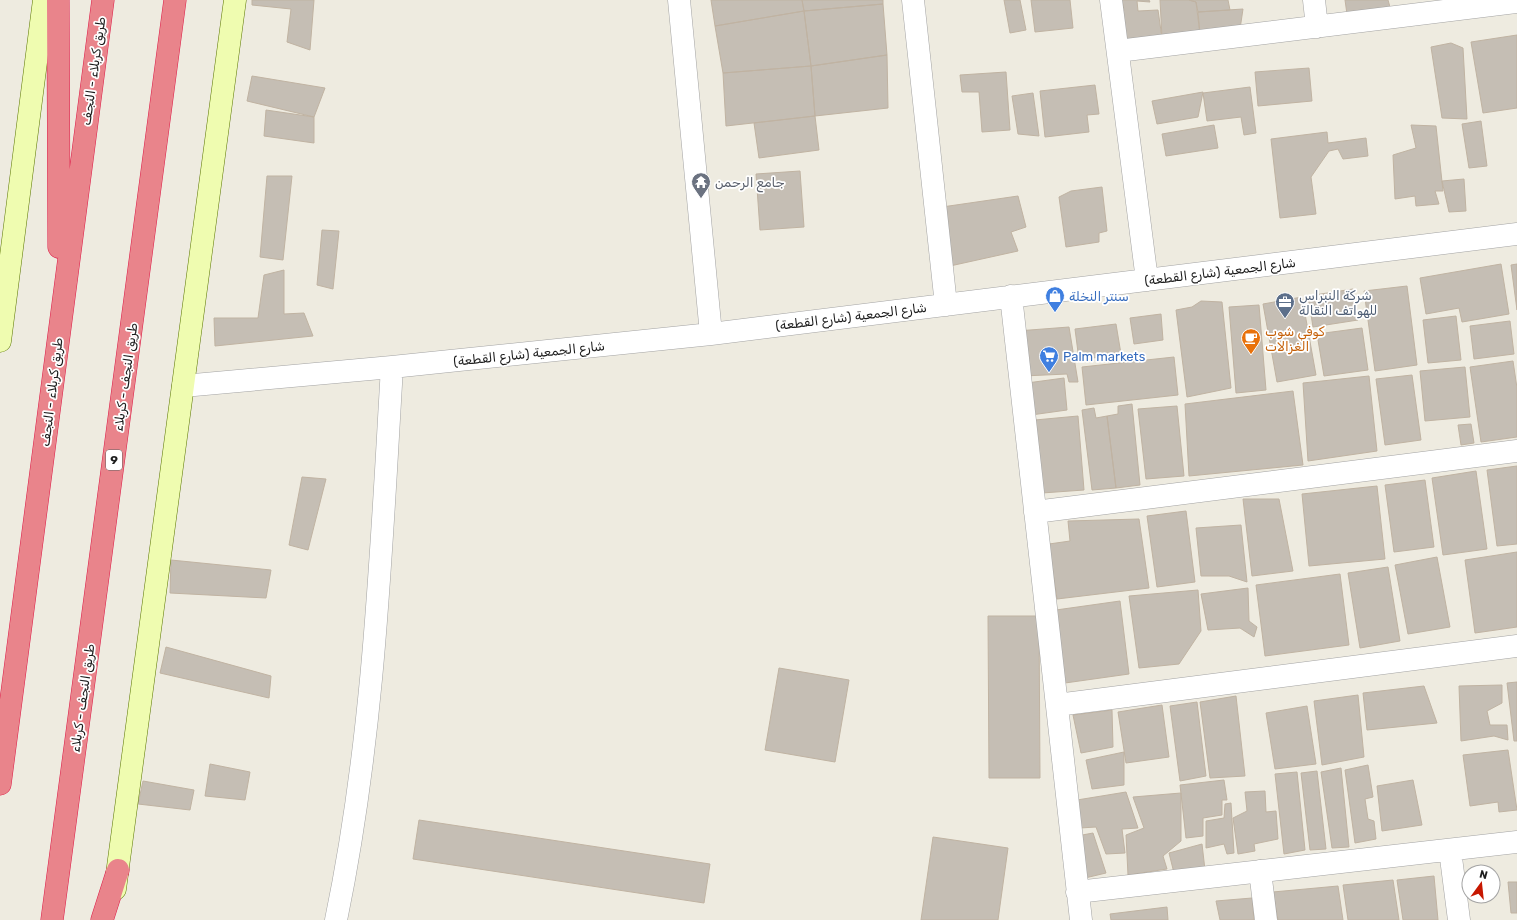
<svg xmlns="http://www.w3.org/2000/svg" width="1517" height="920" font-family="Rubik,Vazirmatn,sans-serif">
	<rect width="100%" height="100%" fill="#eeebe0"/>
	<!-- building -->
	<path fill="#c5beb4" stroke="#c0b3a2" d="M252,0H314L310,50L287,42L291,9L252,5Z
		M711,0H802L804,11L715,26Z
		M802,0H883V4L804,11Z
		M1004,0H1020L1026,30L1010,33Z
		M1031,0H1070L1073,28L1035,32Z
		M1122,0H1149L1150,2L1137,1L1138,11L1158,10L1162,38L1123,42L1120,20L1124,10Z
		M1160,0H1189L1196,2L1200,34L1162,38Z
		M1189,0H1228L1230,10L1198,12L1196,2Z
		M1345,0H1388L1390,7L1347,14Z
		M883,4L887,55L811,66L804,11Z
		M1243,9L1240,29L1200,34L1198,12Z
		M804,11L811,66L723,73L715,26Z
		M1517,35V108L1483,113L1471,42Z
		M1451,43L1463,48L1467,119L1442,118L1431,47Z
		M887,55L888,108L815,116L811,66Z
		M811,66L815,116L726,126L723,73Z
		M1309,68L1312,101L1258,106L1255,72Z
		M1006,72L1010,130L982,132L979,92H962L960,75Z
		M252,76L325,88L314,117L247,101Z
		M1095,85L1099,114L1087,115L1089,132L1045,137L1040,91Z
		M1250,87L1256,133L1244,135L1241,117L1207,121L1203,93Z
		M1203,92L1198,117L1157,124L1152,101Z
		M1033,93L1039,136L1018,134L1012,96Z
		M266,110L314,117V143L264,136Z
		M815,116L819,150L759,158L754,123Z
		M1481,121L1487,166L1469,168L1462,124Z
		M1214,125L1218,148L1166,156L1162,134Z
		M1411,125L1436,126L1443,191H1435L1439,204L1416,206L1415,196L1395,199L1393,155L1416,148Z
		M1327,132L1328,143L1366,138L1368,156L1343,159L1338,149L1329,151L1311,177L1316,214L1280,218L1271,139Z
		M800,171L804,227L760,230L756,174Z
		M267,176H292L283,260L260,257Z
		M1464,179L1466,211L1449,212L1442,181Z
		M1102,187L1107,231L1099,233V242L1066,247L1059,197L1071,191Z
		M1018,196L1026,227L1011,232L1018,251L950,266L942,207Z
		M322,230L339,231L333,289L317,285Z
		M1501,264L1509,314L1462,322L1459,308L1426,314L1420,278Z
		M1517,264V310L1511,265Z
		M284,270V314L304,313L313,336L215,346L214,318H258L264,275Z
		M1407,286L1417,365L1375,371L1364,291Z
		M1353,289L1358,320L1313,327L1308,296Z
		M1302,297L1316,375L1277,382L1263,304Z
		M1201,301L1222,302L1231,388L1187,397L1176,310L1192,307Z
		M1259,305L1266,390L1236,393L1229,307Z
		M1161,314L1163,340L1134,344L1130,318Z
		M1456,316L1461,360L1428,363L1423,320Z
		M1510,321L1514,354L1474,359L1470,326Z
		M1116,324L1121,354L1079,360L1075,329Z
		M1069,327L1078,382H1069L1067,374L1023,376L1017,331Z
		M1362,328L1368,370L1324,376L1317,334Z
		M1174,357L1178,395L1086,405L1082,367Z
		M1513,361L1517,388V437L1481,442L1470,367Z
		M1465,367L1470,417L1425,421L1420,371Z
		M1412,375L1421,440L1385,445L1376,379Z
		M1369,376L1377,451L1308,461L1303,383Z
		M1064,378L1067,410L1031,415L1027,383Z
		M1293,391L1303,465L1189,476L1185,404Z
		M1132,404L1140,485L1116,488L1107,416L1118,414V406Z
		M1177,406L1184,476L1146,479L1138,409Z
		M1094,408L1096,418L1107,416L1116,488L1092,490L1082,410Z
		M1078,416L1084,490L1042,493L1035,420Z
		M1471,424L1474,443L1461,445L1458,425Z
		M1517,466V544L1497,546L1487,470Z
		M1476,471L1487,549L1443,555L1432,478Z
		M302,477L326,479L308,550L289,545Z
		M1425,480L1434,547L1394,552L1385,485Z
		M1377,486L1385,559L1309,566L1302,494Z
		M1243,499H1279L1293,571L1252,576Z
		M1186,511L1195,582L1157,587L1147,516Z
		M1139,519L1149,588L1057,599L1049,544L1070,541L1068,521Z
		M1241,525L1247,582L1229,576H1201L1196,528Z
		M1517,552V627L1475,633L1465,560Z
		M1437,557L1450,627L1408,634L1395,565Z
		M171,560L271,570L266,598L170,593Z
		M1388,567L1400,641L1360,648L1348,573Z
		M1340,574L1349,645L1265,656L1256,585Z
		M1248,588L1249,621L1257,627L1254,637L1240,628L1208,630L1201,594Z
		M1198,590L1201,631L1179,664L1139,668L1129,596Z
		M1120,601L1129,674L1065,683L1056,610Z
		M988,616H1039L1040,778H989Z
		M166,647L271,676L269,698L160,673Z
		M779,668L849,680L835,762L765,750Z
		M1517,682V741H1514L1507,683Z
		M1502,685V703L1487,711L1490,725H1507L1508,740L1494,736L1461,741L1459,686Z
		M1424,686L1437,723L1367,730L1363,693Z
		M1358,695L1364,757L1322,765L1314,701Z
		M1236,696L1245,776L1210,778L1200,702Z
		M1197,702L1206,776L1180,781L1170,706Z
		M1162,705L1169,757L1126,763L1118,712Z
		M1307,706L1316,764L1275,769L1266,713Z
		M1112,710L1113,747L1081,753L1073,715Z
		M1508,750L1517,810L1499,812L1498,802L1470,806L1463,755Z
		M1124,752V785L1092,789L1086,760Z
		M210,764L250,772L245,800L205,796Z
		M1368,765L1373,797L1365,799L1368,819L1374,821L1376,839L1355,843L1345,770Z
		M1341,768L1349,847L1332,848L1321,772Z
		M1317,771L1326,849L1310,850L1301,773Z
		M1297,772L1305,850L1284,854L1275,774Z
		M1224,780L1227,800H1222V815L1203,818V836L1186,838L1180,785Z
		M1413,780L1422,825L1382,831L1377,786Z
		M143,781L194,790L190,810L138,804Z
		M1265,791L1266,812L1276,811L1278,839L1254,844L1255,851L1238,854L1233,818L1247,811L1245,792Z
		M1126,792L1138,828L1122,829L1125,853L1106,854L1096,827L1080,828L1077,800Z
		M1181,793V841L1163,856L1167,869L1128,875L1126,835L1144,828L1133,797Z
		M1231,803L1234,853L1227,854L1224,844L1206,848V821L1224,818L1225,804Z
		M419,820L710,864L704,903L413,859Z
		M1093,833L1106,873L1085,878L1077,836Z
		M933,837L1008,848L998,920H921Z
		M1202,844L1205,870L1175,877L1169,853Z
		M1434,876L1438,920H1403L1397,880Z
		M1393,880L1399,920H1348L1343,885Z
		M1508,882H1517V913H1511Z
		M1338,886L1343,920H1278L1273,892Z
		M1252,898L1254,920H1220L1216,901Z
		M1167,907L1168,920H1111L1110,914Z"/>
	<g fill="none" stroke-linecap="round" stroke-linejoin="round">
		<defs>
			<path id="street" d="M679,0L711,334
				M913,0L946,305
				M1111,0L1147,280
				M1314,0L1317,27
				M1118,51L1517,2
				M1011,296L1081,920
				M183,386L392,367L711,334L1517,234
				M1035,512L1517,451
				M1057,705L1517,646
				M1450,850L1459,920
				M1260,871L1266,920
				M1077,892L1517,842
				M336,920C374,738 381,552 392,367"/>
			<path id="secondary" d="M0,341L44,0
				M115,889L235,0"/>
			<path id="highway" d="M58,0L59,247
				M0,784L103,0
				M52,920L175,0
				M102,920L118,870"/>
		</defs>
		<!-- street casing -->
		<use href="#street" stroke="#a3a3a3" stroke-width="23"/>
		<!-- secondary casing -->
		<use href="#secondary" stroke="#5a7500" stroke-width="23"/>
		<!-- highway casing -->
		<use href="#highway" stroke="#dd1c48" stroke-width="23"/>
		<!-- street -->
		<use href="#street" stroke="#fff" stroke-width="22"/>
		<!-- secondary -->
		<use href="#secondary" stroke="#effcb0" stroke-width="22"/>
		<!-- highway -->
		<use href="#highway" stroke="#e9848b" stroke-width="22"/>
	</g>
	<!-- icons -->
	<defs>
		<symbol id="temple-pin" viewBox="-11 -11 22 30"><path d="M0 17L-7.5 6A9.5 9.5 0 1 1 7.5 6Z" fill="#6b7280" stroke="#fff"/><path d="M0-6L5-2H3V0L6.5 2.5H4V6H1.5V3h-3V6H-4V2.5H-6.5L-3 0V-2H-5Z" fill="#fff"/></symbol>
		<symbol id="shop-pin" viewBox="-11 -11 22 30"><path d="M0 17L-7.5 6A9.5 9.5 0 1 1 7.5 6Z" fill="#3f7fe0" stroke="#fff"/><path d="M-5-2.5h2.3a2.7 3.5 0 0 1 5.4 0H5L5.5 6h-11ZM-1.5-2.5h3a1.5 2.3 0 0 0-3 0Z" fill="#fff"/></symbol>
		<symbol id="office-pin" viewBox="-11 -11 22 30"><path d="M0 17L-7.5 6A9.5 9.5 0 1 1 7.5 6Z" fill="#5c6f8a" stroke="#fff"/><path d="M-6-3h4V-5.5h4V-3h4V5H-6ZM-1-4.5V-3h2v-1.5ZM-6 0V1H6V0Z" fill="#fff"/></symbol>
		<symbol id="cafe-pin" viewBox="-11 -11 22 30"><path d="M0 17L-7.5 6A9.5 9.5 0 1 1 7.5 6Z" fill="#e8710a" stroke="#fff"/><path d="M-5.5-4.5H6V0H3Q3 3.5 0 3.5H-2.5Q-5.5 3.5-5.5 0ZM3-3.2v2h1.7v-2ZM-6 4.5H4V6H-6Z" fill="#fff"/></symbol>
		<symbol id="supermarket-pin" viewBox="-11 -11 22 30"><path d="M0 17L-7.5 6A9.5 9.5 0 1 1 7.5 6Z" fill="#3f7fe0" stroke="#fff"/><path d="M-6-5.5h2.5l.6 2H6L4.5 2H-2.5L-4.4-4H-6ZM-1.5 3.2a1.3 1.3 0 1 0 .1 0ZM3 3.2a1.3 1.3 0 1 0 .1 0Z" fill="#fff"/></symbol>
	</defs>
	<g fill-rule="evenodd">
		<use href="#temple-pin" x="690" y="171" width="22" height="30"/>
		<use href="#shop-pin" x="1044" y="285" width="22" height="30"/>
		<use href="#office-pin" x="1274" y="291" width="22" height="30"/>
		<use href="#cafe-pin" x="1240" y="327" width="22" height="30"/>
		<use href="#supermarket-pin" x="1038" y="345" width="22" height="30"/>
	</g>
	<g text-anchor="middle" stroke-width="3.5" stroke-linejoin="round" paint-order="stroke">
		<!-- shield labels -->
		<rect fill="#fff" stroke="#606060" stroke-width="1" x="106" y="450" width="16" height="20" rx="3"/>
		<g font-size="12" font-weight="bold" fill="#1c1c1c">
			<text x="114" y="464">9</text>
		</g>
		<!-- street labels -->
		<g font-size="13" fill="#1c1c1c" stroke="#fff">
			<text transform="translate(93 71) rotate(-82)" y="5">طريق کربلاء - النجف</text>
			<text transform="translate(1220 271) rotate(-7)" y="5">شارع الجمعية (شارع القطعة)</text>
			<text transform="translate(851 316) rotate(-7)" y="5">شارع الجمعية (شارع القطعة)</text>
			<text transform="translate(529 353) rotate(-6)" y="5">شارع الجمعية (شارع القطعة)</text>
			<text transform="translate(125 377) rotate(-82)" y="5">طريق النجف - کربلاء</text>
			<text transform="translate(51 392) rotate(-83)" y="5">طريق کربلاء - النجف</text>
			<text transform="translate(82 698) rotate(-82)" y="5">طريق النجف - کربلاء</text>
		</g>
		<!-- worship labels -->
		<g font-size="13" fill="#5b616d" stroke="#fff" text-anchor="start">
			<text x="715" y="187">جامع الرحمن</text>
		</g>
		<!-- service labels -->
		<g font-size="13" fill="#4e5e75" stroke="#fff" text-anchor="start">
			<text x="1299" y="300">شركة النبراس<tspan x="1299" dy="15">للهواتف النقالة</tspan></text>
		</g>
		<!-- shop labels -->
		<g font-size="13" fill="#366cbe" stroke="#fff" text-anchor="start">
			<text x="1069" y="301">سنتر النخلة</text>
			<text x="1063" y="361">Palm markets</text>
		</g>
		<!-- food labels -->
		<g font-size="13" fill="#c56008" stroke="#fff" text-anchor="start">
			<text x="1265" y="336">كوفي شوب<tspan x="1265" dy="15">الغزالات</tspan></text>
		</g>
	</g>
	<!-- north arrow -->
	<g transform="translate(1481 884) rotate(15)"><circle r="19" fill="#ffffff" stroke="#a4a4a4"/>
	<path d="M0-3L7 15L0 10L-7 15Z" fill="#c71700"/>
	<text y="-6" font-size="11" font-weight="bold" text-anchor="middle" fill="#1c1c1c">N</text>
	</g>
</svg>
